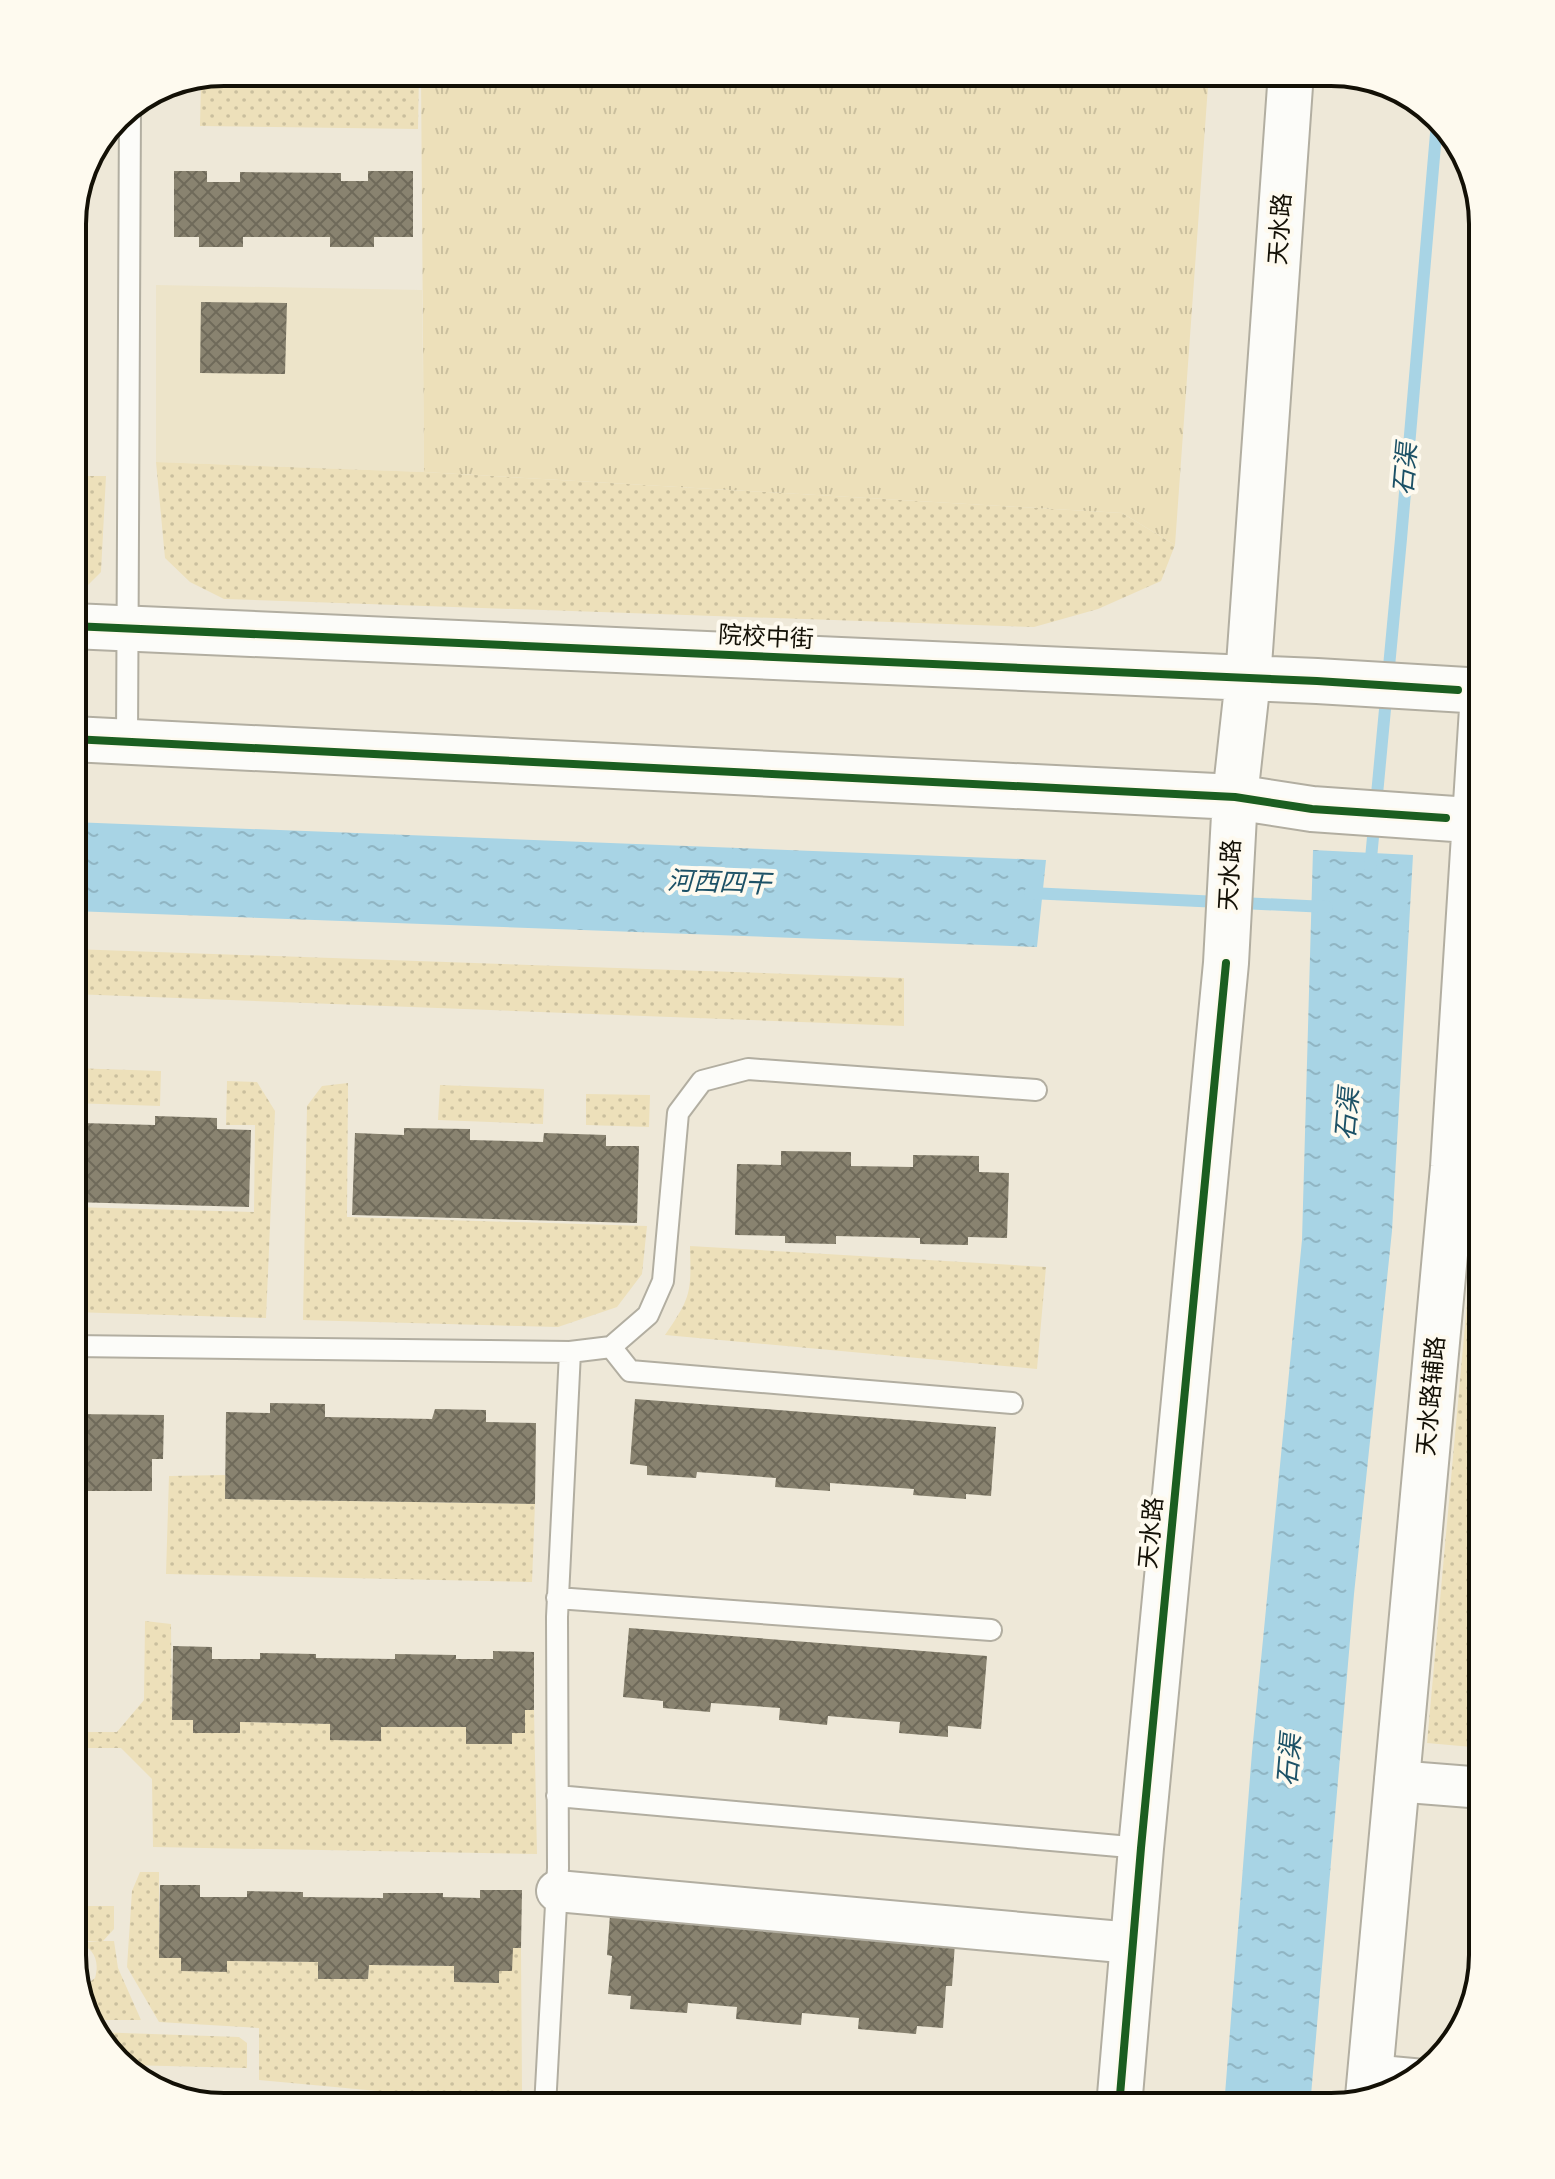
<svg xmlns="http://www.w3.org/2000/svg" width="1555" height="2179" font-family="'Nunito Sans','Noto Sans SC',sans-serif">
	<defs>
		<pattern id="grass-dots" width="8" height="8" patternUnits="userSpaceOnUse" patternTransform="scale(2)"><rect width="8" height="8" fill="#ede0ba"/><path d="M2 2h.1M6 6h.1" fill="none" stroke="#cabf9e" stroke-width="1.8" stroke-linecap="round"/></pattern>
		<pattern id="park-tufts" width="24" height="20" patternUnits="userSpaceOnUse" patternTransform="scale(2)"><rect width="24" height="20" fill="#ede0ba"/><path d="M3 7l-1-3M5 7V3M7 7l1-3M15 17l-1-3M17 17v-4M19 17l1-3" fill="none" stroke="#cabf9e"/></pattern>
		<pattern id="water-ripples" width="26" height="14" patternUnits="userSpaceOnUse" patternTransform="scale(2)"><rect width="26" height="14" fill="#a8d4e5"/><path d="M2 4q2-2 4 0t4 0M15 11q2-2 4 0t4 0" fill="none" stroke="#90b5c3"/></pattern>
		<pattern id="building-cross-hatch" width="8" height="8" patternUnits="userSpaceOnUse" patternTransform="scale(2)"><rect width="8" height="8" fill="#898370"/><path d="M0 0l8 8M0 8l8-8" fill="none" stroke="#6f6a5a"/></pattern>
	</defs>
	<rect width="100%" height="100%" fill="#eee8d8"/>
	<!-- built -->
	<path fill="#ede4c9" d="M156,285L422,290L424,472L156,462Z"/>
	<!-- grass -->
	<path fill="url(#grass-dots)" d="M224,72H419L418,129L200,126L201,81Z
		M156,462L424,472L1122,513L1175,545L1161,581L1098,609L1034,627L224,599L190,582L165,558Z
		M72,476H106L101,572L86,587H72Z
		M72,949L904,978V1026L72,994Z
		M72,1068L161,1071L160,1106L72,1103Z
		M227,1081L257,1082L275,1111L266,1318L72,1312V1207L254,1212L255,1125H226Z
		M348,1083L347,1217L647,1226L642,1274L617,1307L558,1327L303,1320L307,1106L322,1086Z
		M440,1085L544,1089L543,1124L438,1120Z
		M586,1094L650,1095L649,1127L586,1125Z
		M1477,1193H1483V1748L1427,1743Z
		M690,1246L1046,1267L1037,1369L665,1335C692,1296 691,1292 690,1246Z
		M226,1475V1499L535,1504L532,1582L166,1574L169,1476Z
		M145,1621L171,1624L172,1719L193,1720L194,1733H239L240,1722L330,1724L331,1740L381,1741V1727H466L467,1744H511L512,1733L524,1732L525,1710H534L537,1854L153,1847L152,1779L121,1748H72V1732H117L144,1700Z
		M140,1872H159V1958H181V1971L227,1972V1961L318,1962V1979H368L369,1965L454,1966V1982L498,1983L499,1971L513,1948H521L522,2091L519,2104L259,2080V2028L159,2022L127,1967L132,1891Z
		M72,1906H114V1929L103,1941H114L118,1968L141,2020H90L81,1989L95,1978C100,1961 94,1946 75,1943L100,1941H72Z
		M94,2032L239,2037L247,2043V2068L126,2065Z"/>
	<!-- park -->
	<path fill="url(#park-tufts)" d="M421,72H1209L1175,545L1122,513L424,472Z"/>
	<!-- water -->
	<path fill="url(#water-ripples)" d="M72,822L1046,860L1037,947L72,911Z
		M1313,850L1413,855L1392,1231L1354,1594L1310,2107H1224L1252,1752L1302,1240Z"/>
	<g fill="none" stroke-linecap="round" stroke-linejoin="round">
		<!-- stream -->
		<path stroke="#a8d4e5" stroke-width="12" d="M1370,869L1401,539L1437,122
			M1030,893L1327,907"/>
	</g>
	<!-- building -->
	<path fill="url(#building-cross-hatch)" d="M174,171H207V182H240V172L341,173V181H368V171H413V237H374V247H330V237H243V247H199V237H174Z
		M201,302L287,303L285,374L200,373Z
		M72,1113H81V1123L155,1125V1116L217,1118V1129L251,1130L249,1207L72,1202Z
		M404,1128L470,1129V1140L543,1142L544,1133L606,1135V1146H639L637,1223L352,1215L355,1133L404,1135Z
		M781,1151L851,1152V1166L913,1167V1155L979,1156V1172L1009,1173L1007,1238L968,1237V1245L920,1244V1238L836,1236V1244L785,1243V1236L735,1235L737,1164L781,1165Z
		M635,1399L996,1427L991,1496L966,1494V1499L913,1495L914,1489L830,1483V1491L775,1487L776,1478L697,1472L696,1478L647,1475V1466L630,1464Z
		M270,1403L325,1404V1417L432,1419L435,1409L486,1410V1422L536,1423L535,1504L225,1499L226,1412L270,1413Z
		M72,1414L164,1415L163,1459H152V1491H72Z
		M629,1628L987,1656L981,1729L948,1726V1737L899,1733L900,1722L828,1716L827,1725L779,1720L780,1708L711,1703L710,1712L663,1708V1701L623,1697Z
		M173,1646L212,1647V1659H260V1653L316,1654V1658L395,1659V1654L456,1655V1659H493V1651L534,1652V1710H525V1733H512V1744H466V1727H381V1741L330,1740V1724L240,1722V1733H193V1720H172Z
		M160,1885H200V1897H247V1891L303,1892V1897L383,1898V1893H443V1897L480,1898V1890H522L521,1948H513L512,1971H499V1983L454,1982V1966L369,1965L368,1979H318V1962L227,1961V1972L181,1971V1958H159Z
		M610,1915L955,1943L952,1986H946L943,2028L917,2026L916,2034L858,2029L859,2018L802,2013L801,2025L736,2019L737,2007L688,2003L687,2013L630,2009L631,1996L608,1994L612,1956L607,1955Z
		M188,2098H213V2106L188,2099Z"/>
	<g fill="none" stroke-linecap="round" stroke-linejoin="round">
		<defs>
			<path id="lane" d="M127,741L130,108
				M1453,1167L1483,1169
				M72,1346L570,1352L557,1617L558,1868L545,2107
				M611,1347L630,1371L1012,1403
				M570,1352L611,1347L648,1315L663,1281L678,1113L702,1081L748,1069L1036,1090
				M557,1598L991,1630
				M557,1796L1141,1848
				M1370,2065L1424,2070"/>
			<path id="street" d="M1395,1781L1483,1788
				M557,1891L1132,1943"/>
			<path id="secondary" d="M72,626L1317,681L1483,691
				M72,739L1235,797L1312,809L1483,821
				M1368,2097L1453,1167L1483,693
				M1119,2107L1141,1848L1226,963L1235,797L1248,679L1291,72"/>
		</defs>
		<!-- lane casing -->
		<use href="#lane" stroke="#b2aea1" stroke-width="24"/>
		<!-- street casing -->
		<use href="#street" stroke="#b2aea1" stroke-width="44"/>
		<!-- secondary casing -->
		<use href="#secondary" stroke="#b2aea1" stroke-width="48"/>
		<!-- lane -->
		<use href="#lane" stroke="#fcfcf9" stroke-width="20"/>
		<!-- street -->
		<use href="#street" stroke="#fcfcf9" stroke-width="40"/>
		<!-- secondary -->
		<use href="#secondary" stroke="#fcfcf9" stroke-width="44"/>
		<defs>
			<path id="cycleway" d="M72,626L1317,681L1458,690
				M72,739L1235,797L1312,809L1446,818
				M1119,2107L1141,1848L1226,963"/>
		</defs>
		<!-- cycleway casing -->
		<use href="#cycleway" stroke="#fefaef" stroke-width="13"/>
		<!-- cycleway -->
		<use href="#cycleway" stroke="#1b5e20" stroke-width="8"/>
	</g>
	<g text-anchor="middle" stroke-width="8" stroke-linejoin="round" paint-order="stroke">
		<!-- street labels -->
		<g font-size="24" fill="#131006" stroke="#fefaef">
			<text transform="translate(1280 229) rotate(-86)" y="8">天水路</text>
			<text transform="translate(766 637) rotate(3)" y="8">院校中街</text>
			<text transform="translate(1230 875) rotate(-87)" y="8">天水路</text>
			<text transform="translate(1431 1396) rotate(-85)" y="8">天水路辅路</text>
			<text transform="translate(1151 1533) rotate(-85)" y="8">天水路</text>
		</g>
		<!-- water labels -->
		<g font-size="26" font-style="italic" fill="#1c5166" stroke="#fefaef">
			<text transform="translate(1405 469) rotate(-85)" y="9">石渠</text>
			<text transform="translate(719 882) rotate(2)" y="9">河西四干</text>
			<text transform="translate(1347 1114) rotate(-85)" y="9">石渠</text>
			<text transform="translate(1289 1760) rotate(-85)" y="9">石渠</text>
		</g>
	</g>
	<!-- crop -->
	<path d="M0 0H1555V2179H0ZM224 86H1331A138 138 0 0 1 1469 224V1955A138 138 0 0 1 1331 2093H224A138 138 0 0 1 86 1955V224A138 138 0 0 1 224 86Z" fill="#fefaef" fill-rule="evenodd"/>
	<path fill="none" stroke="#131006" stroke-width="4" d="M224 86H1331A138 138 0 0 1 1469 224V1955A138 138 0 0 1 1331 2093H224A138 138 0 0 1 86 1955V224A138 138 0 0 1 224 86Z"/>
</svg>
